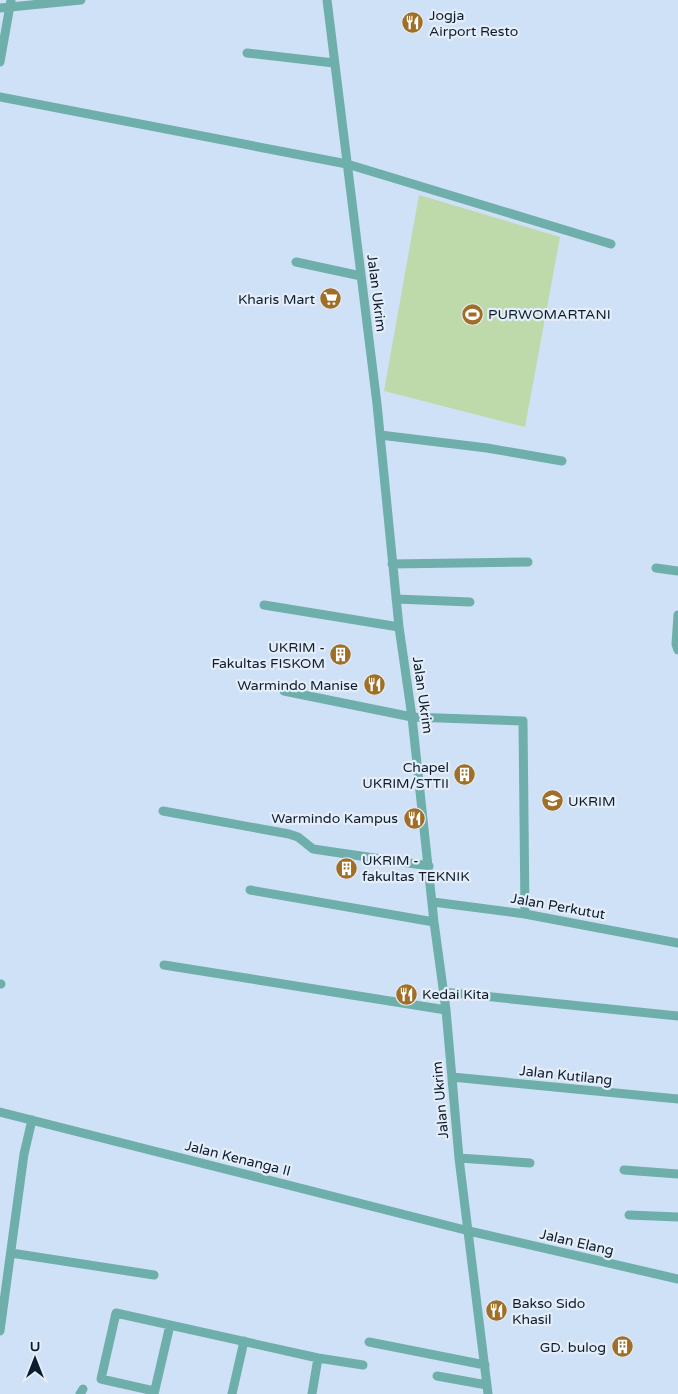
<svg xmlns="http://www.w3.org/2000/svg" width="678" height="1394" font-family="'Varela Round',sans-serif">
	<rect width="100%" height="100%" fill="#cfe1f6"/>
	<!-- green -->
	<path fill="#bed9aa" d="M419,195L560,237L525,427L384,391Z"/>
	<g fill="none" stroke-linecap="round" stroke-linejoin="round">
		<!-- minor -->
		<path stroke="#6eaeab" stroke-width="9" d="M327,0L377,404L399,627L412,717L434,922L446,1010L459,1158L488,1394
			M0,8L81,0
			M247,53L334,63
			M0,62L11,0
			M0,97L347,164L611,244
			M296,262L361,276
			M380,435L487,448L562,461
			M392,564L528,562
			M656,568L678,571
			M396,599L470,602
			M264,605L399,627
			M678,615L676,644L678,650
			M284,691L412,717L523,721L525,914
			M163,811L289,834L298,837L313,849L429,866
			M250,890L434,922
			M433,902L525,914L678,943
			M164,965L446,1010
			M0,984H1
			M443,992L678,1016
			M452,1077L678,1099
			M0,1112L469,1231L678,1279
			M459,1158L530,1163
			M624,1170L678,1174
			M629,1215L678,1217
			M11,1253L154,1275
			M0,1331L24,1154L32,1120
			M369,1342L485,1365
			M437,1376L487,1385
			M154,1391L101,1379L116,1313L318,1358L363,1365
			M80,1394L83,1389
			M154,1394L170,1325
			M232,1394L244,1341
			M312,1394L318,1358"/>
	</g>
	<!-- icons -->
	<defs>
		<symbol id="restaurant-disc" viewBox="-11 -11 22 22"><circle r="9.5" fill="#a16e25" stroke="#e4edf8"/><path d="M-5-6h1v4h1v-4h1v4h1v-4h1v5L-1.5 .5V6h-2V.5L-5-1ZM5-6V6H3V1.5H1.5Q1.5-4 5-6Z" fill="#fff"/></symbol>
		<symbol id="supermarket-disc" viewBox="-11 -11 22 22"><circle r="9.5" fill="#a16e25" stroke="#e4edf8"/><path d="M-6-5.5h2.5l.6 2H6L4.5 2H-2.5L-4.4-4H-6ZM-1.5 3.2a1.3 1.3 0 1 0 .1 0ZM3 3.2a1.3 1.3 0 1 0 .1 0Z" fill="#fff"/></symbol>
		<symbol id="stadium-disc" viewBox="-11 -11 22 22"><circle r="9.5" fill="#a16e25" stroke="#e4edf8"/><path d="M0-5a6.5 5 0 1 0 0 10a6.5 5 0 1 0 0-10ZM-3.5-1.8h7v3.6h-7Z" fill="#fff"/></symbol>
		<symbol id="building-disc" viewBox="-11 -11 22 22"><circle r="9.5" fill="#a16e25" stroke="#e4edf8"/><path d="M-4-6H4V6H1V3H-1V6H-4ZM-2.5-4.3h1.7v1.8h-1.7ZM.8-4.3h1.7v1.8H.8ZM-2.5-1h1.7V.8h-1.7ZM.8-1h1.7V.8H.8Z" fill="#fff"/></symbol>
		<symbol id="university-disc" viewBox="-11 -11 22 22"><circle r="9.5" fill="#a16e25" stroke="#e4edf8"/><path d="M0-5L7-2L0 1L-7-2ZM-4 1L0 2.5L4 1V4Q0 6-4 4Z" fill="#fff"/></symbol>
	</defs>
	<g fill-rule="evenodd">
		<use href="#restaurant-disc" x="400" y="10" width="25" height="25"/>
		<use href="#supermarket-disc" x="318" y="286" width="25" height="25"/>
		<use href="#stadium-disc" x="460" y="302" width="25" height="25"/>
		<use href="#building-disc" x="328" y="642" width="25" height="25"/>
		<use href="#restaurant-disc" x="362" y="672" width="25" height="25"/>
		<use href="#building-disc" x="452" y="762" width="25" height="25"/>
		<use href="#university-disc" x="540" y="788" width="25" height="25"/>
		<use href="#restaurant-disc" x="402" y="806" width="25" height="25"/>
		<use href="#building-disc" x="334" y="856" width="25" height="25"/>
		<use href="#restaurant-disc" x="394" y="982" width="25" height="25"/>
		<use href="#restaurant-disc" x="484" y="1298" width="25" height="25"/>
		<use href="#building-disc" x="610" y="1334" width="25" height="25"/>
	</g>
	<g text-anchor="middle" stroke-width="4.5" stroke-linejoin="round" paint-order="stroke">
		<!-- poi labels -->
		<g font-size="14" fill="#0c1d30" stroke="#e4edf8" text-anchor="start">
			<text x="429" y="20">Jogja<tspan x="429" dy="16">Airport Resto</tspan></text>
			<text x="315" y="304" text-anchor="end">Kharis Mart</text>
			<text x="488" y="319">PURWOMARTANI</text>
			<text x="325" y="652" text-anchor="end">UKRIM -<tspan x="325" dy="16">Fakultas FISKOM</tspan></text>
			<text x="358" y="690" text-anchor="end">Warmindo Manise</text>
			<text x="449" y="772" text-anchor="end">Chapel<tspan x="449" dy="16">UKRIM/STTII</tspan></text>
			<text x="568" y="806">UKRIM</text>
			<text x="398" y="823" text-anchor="end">Warmindo Kampus</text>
			<text x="362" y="865">UKRIM -<tspan x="362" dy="16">fakultas TEKNIK</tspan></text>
			<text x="422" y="999">Kedai Kita</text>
			<text x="512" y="1308">Bakso Sido<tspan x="512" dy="16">Khasil</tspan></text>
			<text x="606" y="1352" text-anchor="end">GD. bulog</text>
		</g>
		<!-- street labels -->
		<g font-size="14" fill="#0c1d30" stroke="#e4edf8">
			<text transform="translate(377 293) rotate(83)" y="5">Jalan Ukrim</text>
			<text transform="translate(423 695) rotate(82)" y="5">Jalan Ukrim</text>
			<text transform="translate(558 906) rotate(10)" y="5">Jalan Perkutut</text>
			<text transform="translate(566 1075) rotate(6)" y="5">Jalan Kutilang</text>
			<text transform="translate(440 1100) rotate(-95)" y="5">Jalan Ukrim</text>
			<text transform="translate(238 1158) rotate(14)" y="5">Jalan Kenanga II</text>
			<text transform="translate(577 1242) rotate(13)" y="5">Jalan Elang</text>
		</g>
	</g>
	<!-- north arrow -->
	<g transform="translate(35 1359)" stroke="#e4edf8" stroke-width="4" paint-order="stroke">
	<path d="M0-4L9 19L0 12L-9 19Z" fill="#0c1d30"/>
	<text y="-8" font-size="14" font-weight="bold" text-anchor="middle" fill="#0c1d30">U</text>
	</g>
</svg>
